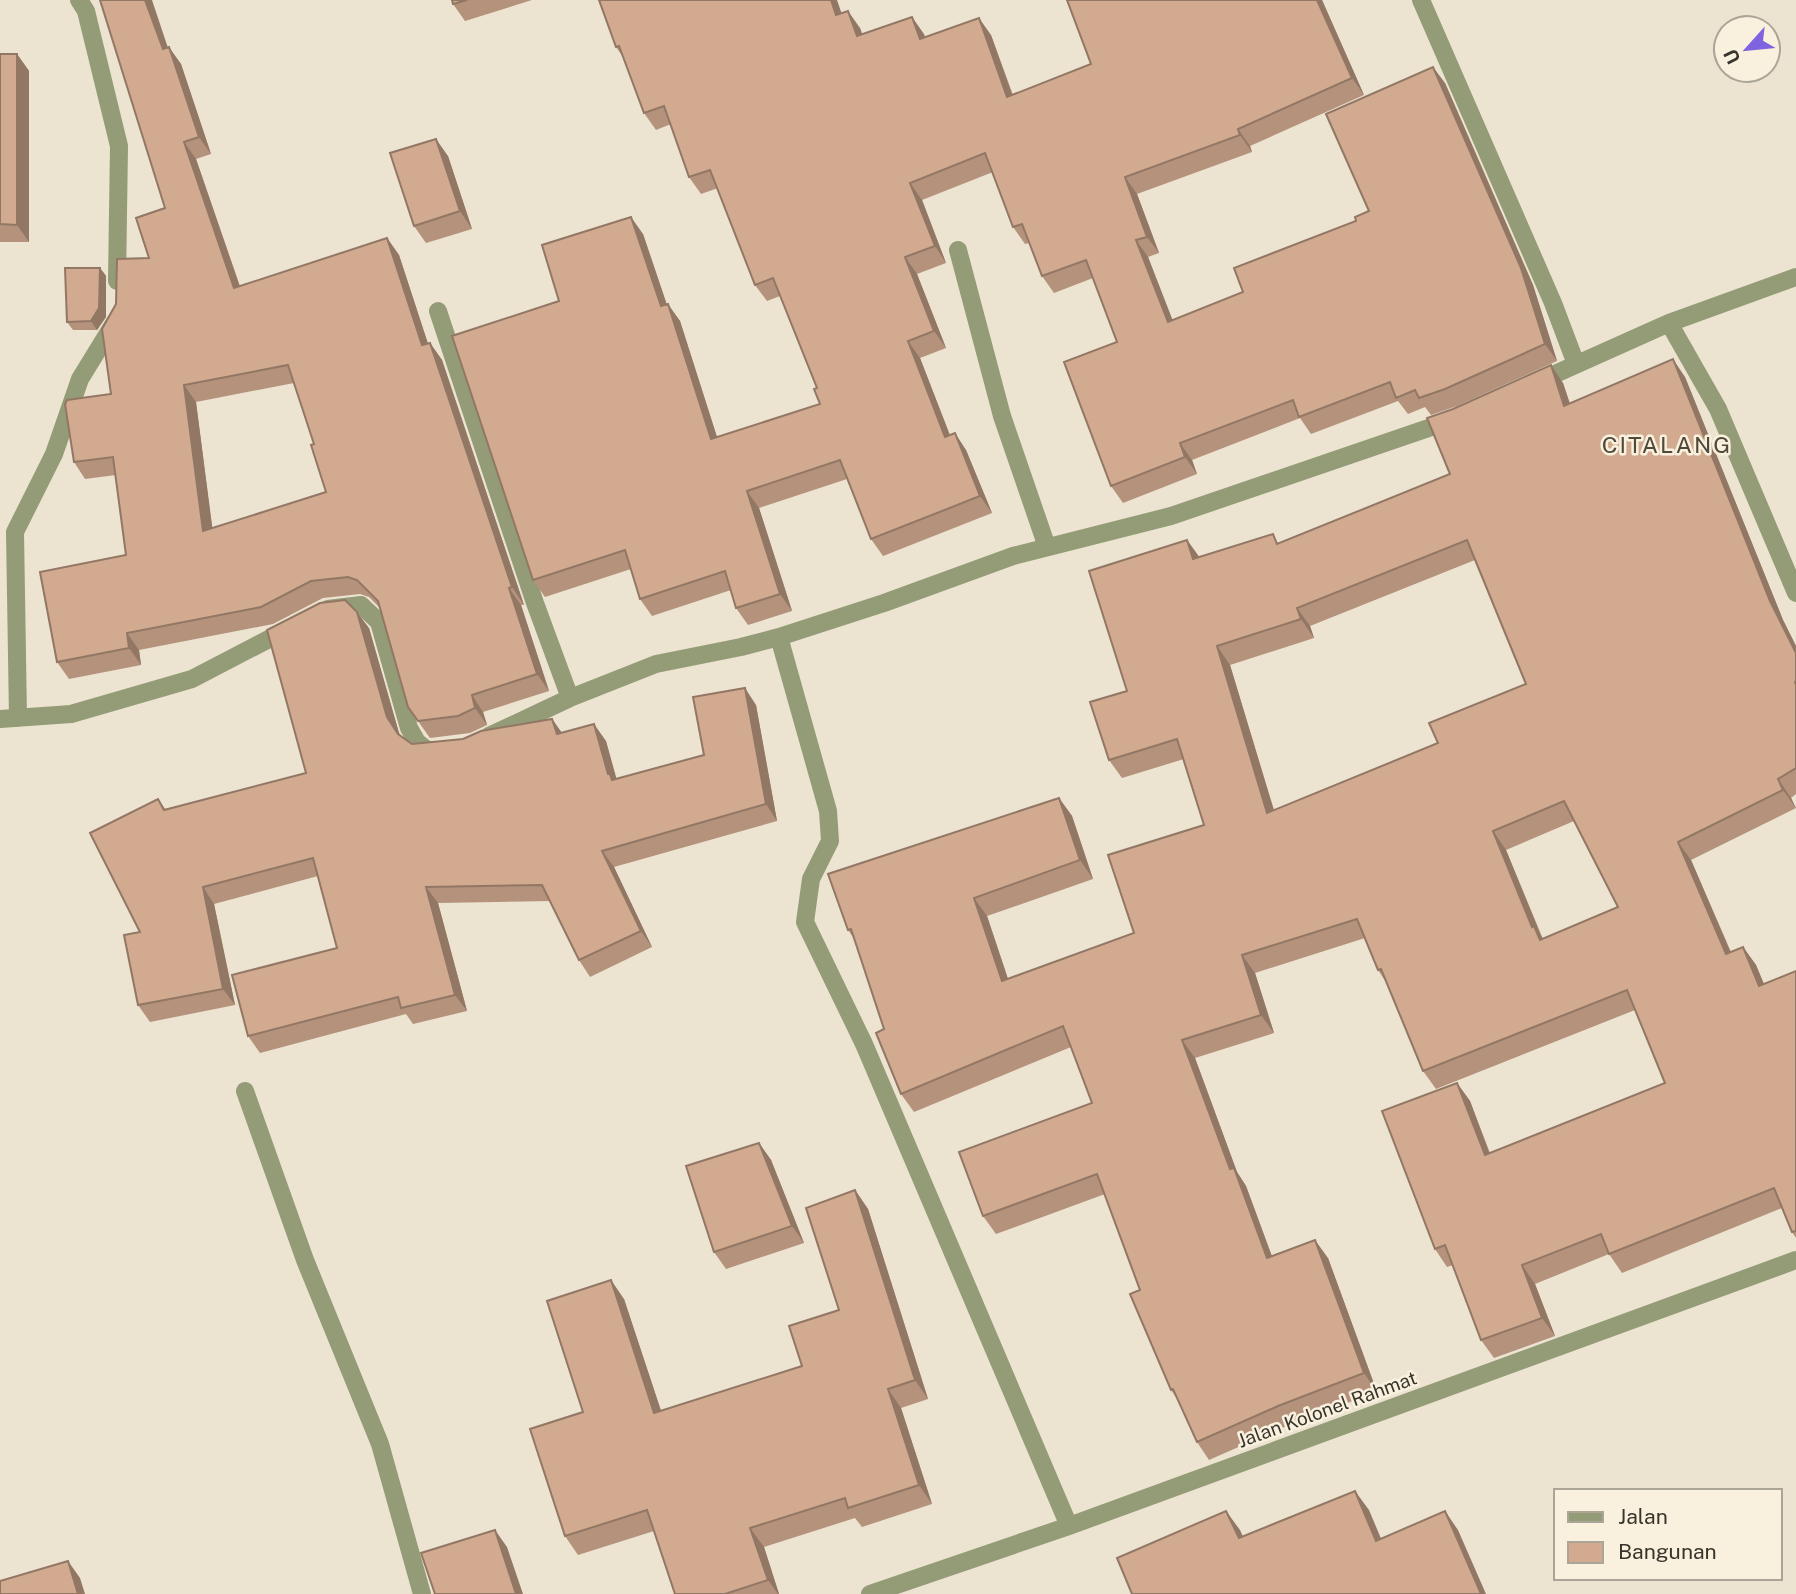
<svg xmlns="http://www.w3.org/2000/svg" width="1796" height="1594" font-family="'Public Sans',sans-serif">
	<rect width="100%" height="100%" fill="#ece3d1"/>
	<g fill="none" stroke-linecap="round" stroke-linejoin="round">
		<!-- minor -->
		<path stroke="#949c77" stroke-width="18" d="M79,0L86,11L119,146L117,281
			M1421,0L1553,303L1576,364
			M958,250L1002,416L1047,547
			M438,311L535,603L570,698
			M1669,323L1718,409L1796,593
			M1535,383L1669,323L1796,277
			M328,609L361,605L379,622L409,728L417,742L427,750H439
			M779,637L828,811L830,841L811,879L805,922L864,1044L1069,1526
			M18,718L15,532L54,454L80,379L115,322
			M0,719L71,714L192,679L290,628
			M489,736L570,698L656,664L741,647L779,637L884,603L1013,556L1171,516L1452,420
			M245,1091L305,1260L380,1444L422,1594
			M870,1594L1069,1526L1796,1260"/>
	</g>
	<!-- wall -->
	<path fill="#b4927c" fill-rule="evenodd" d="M452,0H532L465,21L453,4Z
		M599,0L841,13L860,28L862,34L912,17L925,37L991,35L1013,95L1091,64L1067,0H1322L1364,95L1250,146L1252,152L1137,194L1159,253L1148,257L1172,320L1243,292L1356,221L1369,211L1445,83L1533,285L1557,361L1457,406L1431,415L1425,407L1408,414L1398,401L1311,434L1300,418L1192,460L1197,474L1123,503L1111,486L1117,342L1093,278L1054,293L1042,276L1029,243L1025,244L1013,227L993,172L922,200L946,263L917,274L946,348L920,358L950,435L966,450L992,513L883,556L871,539L847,479L759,508L792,611L748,625L736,608L731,590L652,616L640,599L631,569L545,597L533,580L559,301L643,234L667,305L680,321L717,437L820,404L817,388L780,296L767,301L755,285L718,188L701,194L689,177L671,124L656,130L644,113L623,57L616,47Z
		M168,48L181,64L211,154L196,159L240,286L387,238L399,255L428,344L430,343L442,360L524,605H521L549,691L483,712L487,725L470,733L430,738L408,707L380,608L369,597L360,594L323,598L273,624L139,650L141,665L69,679L57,662L126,555L116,475L85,479L74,462L111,394L149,258L165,208ZM294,383L314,444L326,492L212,528L196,402Z
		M0,54H17L29,71V242H0Z
		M448,156L472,229L426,243L414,226Z
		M100,268L106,276V317L97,330H73L67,322Z
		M1685,377L1783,620L1796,646V794L1791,798L1796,808L1691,860L1731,952L1743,947L1756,965L1764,984L1796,971V1238L1792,1232L1782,1208L1622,1273L1609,1254L1535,1284L1555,1336L1494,1358L1481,1340L1453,1265L1447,1267L1435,1249L1457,1083L1470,1101L1490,1153L1665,1083L1635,1010L1436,1089L1423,1071L1386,982L1378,970L1365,938L1255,973L1274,1033L1195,1058L1237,1172L1246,1186L1272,1256L1328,1258L1377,1392L1291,1424L1209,1460L1197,1442L1178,1400L1171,1390L1140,1290L1105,1194L996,1234L983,1216L1092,1103L1071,1047L914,1112L901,1094L884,1029L855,940L848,930L1059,798L1072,816L1093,879L987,916L1008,979L1134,933L1204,825L1184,759L1122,778L1109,760L1127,691L1187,540L1199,557L1280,543L1450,474L1563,383L1570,404ZM1475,560L1526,684L1438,743L1274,810L1230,665L1314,638L1310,626ZM1574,821L1618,907L1543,939L1506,850Z
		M369,628L399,733L401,736L412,744L463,739L552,719L562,733L606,741L616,779L704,755L756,705L777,821L614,867L652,947L590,977L579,960L550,901L438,903L467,1011L413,1024L406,1014L260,1053L248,1036L337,948L318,876L214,904L235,1005L150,1022L138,1005L140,932L158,799L166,810L306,773Z
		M759,1143L771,1160L804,1243L726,1269L714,1252Z
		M855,1190L868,1209L928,1399L901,1408L932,1504L862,1527L855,1518L764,1547L779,1594H675L654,1531L578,1555L565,1536L583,1412L624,1299L661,1411L802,1366L839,1310Z"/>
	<!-- shaded-wall -->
	<path fill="#927765" d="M145,0H152L174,66L163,49Z
		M831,0H837L848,32L836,15Z
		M1317,0H1322L1364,95L1352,78Z
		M848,11L860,28L869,53L857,36Z
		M912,17L924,34L932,56L920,39Z
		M979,18L991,35L1019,114L1007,97Z
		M169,47L181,64L211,154L199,137Z
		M17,54L29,71V242L17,225Z
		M1433,67L1445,83L1533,285L1557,361L1545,344Z
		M1238,129L1250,146L1252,152L1240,135Z
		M436,139L448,156L472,229L460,211Z
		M184,142L196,159L246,305L234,288Z
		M1125,177L1137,194L1159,253L1147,237Z
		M910,183L922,200L946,263L935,246Z
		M631,217L643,234L673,323L661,306Z
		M387,238L399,255L434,362L422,345Z
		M1136,240L1148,257L1180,339L1168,322Z
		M905,257L917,274L946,348L934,331Z
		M100,268L106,276V317L97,330L91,321Z
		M668,304L680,321L723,456L711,439Z
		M908,341L920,358L957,454L945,437Z
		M430,343L442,360L524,605L512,587Z
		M1673,359L1685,377L1783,620L1796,646V653L1770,601Z
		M1551,365L1563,383L1577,425L1564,406Z
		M184,385L196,402L215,548L203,531Z
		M955,433L966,450L992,513L980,496Z
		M1180,443L1192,460L1197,474L1185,457Z
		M747,491L759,508L792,611L780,594Z
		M1187,540L1200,558L1193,559Z
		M509,588L521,605L549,691L537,674Z
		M1297,608L1310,626L1314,638L1301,619Z
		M357,612L369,628L399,733L410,751L387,717Z
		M127,633L139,650L141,665L129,648Z
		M1217,646L1230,665L1280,831L1267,813Z
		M745,688L756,705L777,821L766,804Z
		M472,695L483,712L487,725L475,708Z
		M552,719L564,736L557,734Z
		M594,724L606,741L618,784L624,797L608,774Z
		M1778,779L1791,798L1796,808L1783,790Z
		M1059,798L1072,816L1093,879L1080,860Z
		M1493,831L1506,850L1541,936L1547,945L1540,940L1532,927Z
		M1678,842L1691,860L1739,972L1726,954Z
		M602,851L614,867L652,947L641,931Z
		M203,887L214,904L235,1005L223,989Z
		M426,887L438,903L467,1011L455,995Z
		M974,898L987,916L1015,1000L1002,981Z
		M1743,947L1756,965L1772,1004L1759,986Z
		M1242,955L1255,973L1274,1033L1261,1015Z
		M1182,1040L1195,1058L1237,1172L1246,1186L1279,1276L1267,1258L1230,1169Z
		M1457,1083L1470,1101L1497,1174L1485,1155Z
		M759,1143L771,1160L804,1243L792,1226Z
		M855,1190L868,1209L928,1399L915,1380Z
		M1315,1240L1328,1258L1377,1392L1364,1373Z
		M1522,1265L1535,1284L1555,1336L1542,1318Z
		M611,1280L624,1299L668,1432L654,1413Z
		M888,1389L901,1408L932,1504L919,1485Z
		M1355,1491L1369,1510L1390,1560L1376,1541Z
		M1226,1511L1240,1530L1252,1557L1239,1538Z
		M1445,1511L1458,1530L1486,1594H1481Z
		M750,1528L764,1547L779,1594H778L768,1580Z
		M495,1530L507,1547L523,1594H516Z
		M68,1561L80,1578L85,1594H78Z"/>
	<!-- building -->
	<path fill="#d1aa90" stroke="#927765" stroke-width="2" fill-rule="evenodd" d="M100,0H145L163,49L169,47L199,137L184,142L234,288L387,238L422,345L430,343L512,587L509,588L537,674L472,695L475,708L458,716L418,721L408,707L378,601L357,580L348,577L311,581L261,607L127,633L129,648L57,662L40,572L126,555L113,457L74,462L65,404L67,400L111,394L102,329L116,304L117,259L149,258L136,218L165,208ZM288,365L314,444L311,445L326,492L203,531L184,385Z
		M452,0H467L453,4Z
		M599,0H831L836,15L848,11L857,36L912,17L920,39L979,18L1007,97L1091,64L1067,0H1317L1352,78L1238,129L1240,135L1125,177L1147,237L1136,240L1168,322L1243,292L1234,268L1356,221L1355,217L1369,211L1326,114L1433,67L1521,268L1545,344L1445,389L1419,398L1415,390L1396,398L1390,382L1299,417L1293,400L1180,443L1185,457L1111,486L1064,362L1117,342L1086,260L1042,276L1022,224L1013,227L985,153L910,183L935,246L905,257L934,331L908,341L945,437L955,433L980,496L871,539L840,460L747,491L780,594L736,608L725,571L640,599L625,550L533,580L452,336L559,301L542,245L631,217L661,306L668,304L711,439L820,404L814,389L817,388L773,278L755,285L710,170L689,177L664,106L644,113L619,46L616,47Z
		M0,54H17V225L0,224Z
		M436,139L460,211L414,226L390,153Z
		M65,268H100L99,308L91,321L67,322Z
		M1673,359L1770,601L1796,653V681L1795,682L1796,685V768L1778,779L1783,790L1678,842L1726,954L1743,947L1759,986L1796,971V1231L1792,1232L1774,1188L1609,1254L1601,1234L1522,1265L1542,1318L1481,1340L1445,1245L1435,1249L1382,1111L1457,1083L1485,1155L1665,1083L1627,990L1423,1071L1381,969L1378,970L1357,919L1242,955L1261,1015L1182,1040L1230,1169L1234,1168L1267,1258L1315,1240L1364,1373L1278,1406L1197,1442L1173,1389L1171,1390L1130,1294L1140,1290L1097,1174L983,1216L959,1152L1092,1103L1063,1026L901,1094L876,1033L884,1029L851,929L848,930L828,874L1059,798L1080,860L974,898L1002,981L1134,933L1108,855L1204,825L1177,739L1109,760L1090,702L1127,691L1089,571L1187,540L1193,559L1273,534L1277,544L1450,474L1427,418L1453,409L1551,365L1564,406ZM1467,540L1526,684L1429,723L1438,743L1267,813L1217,646L1301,619L1297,608ZM1564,801L1618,907L1540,940L1534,926L1532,927L1493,831Z
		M345,600L357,612L387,717L398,734L412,744L463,739L481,731L552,719L557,734L594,724L608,774H610L612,780L704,755L693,697L745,688L766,804L602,851L641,931L579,960L542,885L426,887L455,995L401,1008L398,997L248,1036L232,975L337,948L313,858L203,887L223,989L138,1005L124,935L140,932L90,833L158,799L164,810L306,773L267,630L320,603Z
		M759,1143L792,1226L714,1252L686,1166Z
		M855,1190L915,1380L888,1389L919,1485L848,1508L845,1498L750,1528L768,1580L725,1594H675L647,1510L565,1536L530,1429L583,1412L547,1301L611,1280L654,1413L802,1366L789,1326L839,1310L806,1208Z
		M1355,1491L1376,1541L1445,1511L1481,1594H1132L1117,1558L1226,1511L1239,1538Z
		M495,1530L516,1594H435L421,1553Z
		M68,1561L78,1594H0V1581Z"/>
	<g text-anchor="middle" stroke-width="5" stroke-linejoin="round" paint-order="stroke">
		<!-- street labels -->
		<g font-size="19" fill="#37342c" stroke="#f9f1de">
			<text transform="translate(1327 1409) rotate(-20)" y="7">Jalan Kolonel Rahmat</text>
		</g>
		<!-- quarter labels -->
		<g font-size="23" letter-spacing="2" fill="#504939" stroke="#f9f1de">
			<text x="1667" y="453">CITALANG</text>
		</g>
	</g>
	<!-- legend -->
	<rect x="1554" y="1489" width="228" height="91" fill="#f9f1de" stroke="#aba597" stroke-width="2"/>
	<rect x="1568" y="1512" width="35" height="10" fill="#949c77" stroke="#aba597" stroke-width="2"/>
	<text x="1618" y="1524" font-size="21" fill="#37342c">Jalan</text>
	<rect x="1568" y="1542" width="35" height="21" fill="#d1aa90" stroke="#aba597" stroke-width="2"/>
	<text x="1618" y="1559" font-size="21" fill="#37342c">Bangunan</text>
	<!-- north arrow -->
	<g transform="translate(1747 49) rotate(243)"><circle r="33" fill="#f9f1de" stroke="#aba597" stroke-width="2"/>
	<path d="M0-5L12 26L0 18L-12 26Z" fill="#8063de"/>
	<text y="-10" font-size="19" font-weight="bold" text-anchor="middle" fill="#37342c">U</text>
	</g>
</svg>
